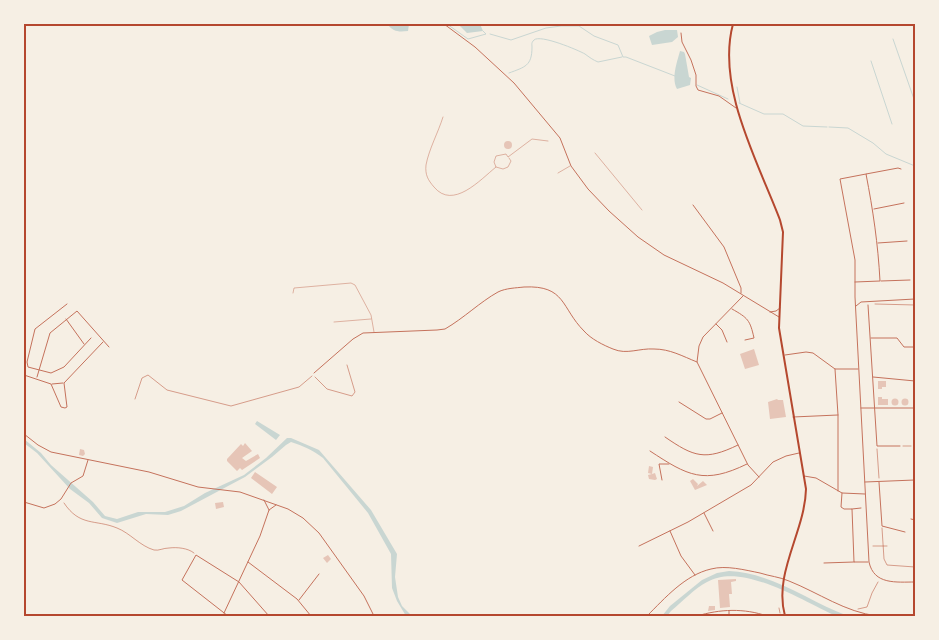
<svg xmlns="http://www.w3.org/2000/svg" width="939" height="640" font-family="'IBM Plex Sans',sans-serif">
	<rect width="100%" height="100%" fill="#f6efe4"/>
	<!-- water -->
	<path fill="#c9d6d2" d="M387,24H409L408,31C398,32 394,32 387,24Z
		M458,24H480L483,31L467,33Z
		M665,30H677L678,37L672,42L652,45L649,36L657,32Z
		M680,51L684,52L685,54L689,77L691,78L690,85L677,89C671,79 677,62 680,51Z
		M257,421L280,435L276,440L255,424Z
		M287,438H291L319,450L371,510L397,554L395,577L398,597L402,606L412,616H406L397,601L392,588L391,554L368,513L323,458C313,450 303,446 291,442L286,445L272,457L245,477L181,511L168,515L146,514L117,523L102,518L89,503L70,489L37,453L24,443V439L41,453L51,465L93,502L105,516L117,519L138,512H165L184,506L205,493L244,475L266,458Z
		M729,571C773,573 808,601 848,616H836C804,602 742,561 707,582C694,589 683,601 671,611L667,616H662L670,606L702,580L717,573Z"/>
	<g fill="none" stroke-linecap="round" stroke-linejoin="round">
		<!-- stream -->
		<path stroke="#c9d6d2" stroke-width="1" d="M447,24L468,39L486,34L483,31
			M490,34L511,40L546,28L561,26H579L594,36L618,45L623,57H626L675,76
			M893,39L915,102
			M871,61L892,124
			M509,73C525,67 532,66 532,47C532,44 531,43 534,40C540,34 578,50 585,54C589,57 593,60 598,62L622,57
			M697,85L728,99
			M737,87L740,103
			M739,103L764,114H783L803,126L827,127
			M829,127L848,128L873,143L886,154L915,166"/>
	</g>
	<!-- building -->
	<path fill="#e6c5b7" d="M504 145a4 4 0 1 1 8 0a4 4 0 1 1-8 0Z
		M754,349L759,365L745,369L740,354Z
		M878,381H886V387H882V389H878Z
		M878,397H882V399H888V405H878Z
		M901.5 402a3.5 3.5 0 1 1 7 0a3.5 3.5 0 1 1-7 0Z
		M891.5 402a3.5 3.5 0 1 1 7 0a3.5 3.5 0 1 1-7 0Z
		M777,399L778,400H783L786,417L770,419L768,402Z
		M245,443L252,451L242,458L246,461L258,454L260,458L242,470L240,468L237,471L227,461V459L241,444L243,446Z
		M80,449L84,450L85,454L83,456L79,455Z
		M649,466L653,467L652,474L655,473L657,479L655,480L649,479L648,475L652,474L648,473Z
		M255,472L277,487L272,494L251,478Z
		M693,479L698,484L697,486L703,481L707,485L695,490L690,481Z
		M223,502L224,507L216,509L215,503Z
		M328,555L331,559L327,563L323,558Z
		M736,579V581L731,582L732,594H729L730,607L720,608L718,580Z
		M709,606H715V610L708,611Z"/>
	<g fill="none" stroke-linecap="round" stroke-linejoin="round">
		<!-- path -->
		<path stroke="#b5482f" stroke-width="0.5" d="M875,304L915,305
			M315,377L327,389L352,396L355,392L347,365
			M135,399L142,378L148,375L167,390L231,406L299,387L312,376
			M903,446H911
			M877,449L879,478
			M64,503C80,527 95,519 117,528C130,533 140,546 154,550C159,551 163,548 169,548C177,547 188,548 194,553
			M882,528L884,559L887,565L915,567
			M873,546H887
			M779,608L780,613
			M858,609L867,607L872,593L878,582"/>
		<!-- service -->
		<path stroke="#c5725c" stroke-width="0.5" d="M595,153L642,210
			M558,173L570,166
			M293,293L294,288L351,283L355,285L371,315L374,332
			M334,322L371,319"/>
		<!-- pedestrian -->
		<path stroke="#c5725c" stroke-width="0.5" d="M443,117C438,133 429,149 426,165C425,175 428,180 434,187C453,210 480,180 496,167L494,162L496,156L506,154L508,157L532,139L548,141
			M496,167L503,169L508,167L511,161L509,158"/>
		<!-- minor -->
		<path stroke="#c5725c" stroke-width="1" d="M681,33L682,42L691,60L696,75V86L698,90L719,96L736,108
			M866,174L840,179L855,260V297L869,562C874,585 896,582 915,582
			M693,205L724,247L741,288V293
			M874,209L904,203
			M878,243L907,241
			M881,281L910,280
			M855,282L880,281C878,244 873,210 866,174L898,168L901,169
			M743,296L703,337L699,346L697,362L748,465L759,477
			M67,304L35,329L27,362L28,367L51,373L64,367L91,338
			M868,305L877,446H900
			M856,306L861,302L915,299
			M732,309C748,318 750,320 754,338L745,340
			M66,319L84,344
			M716,324L722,330L727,342
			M871,338H897L904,347H915
			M785,355L806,352L813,353L835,369H858
			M835,369L838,415V491
			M314,373L353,339L363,333L437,330L445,329C464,318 480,302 498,292C506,288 516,288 524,287C566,285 561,308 584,331C591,339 603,345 613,349C627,355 639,348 654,349C670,349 682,356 697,362
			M24,375L51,384L61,407L65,408L67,407L64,383L103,342
			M37,377L50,333L77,311L109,347
			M873,377L915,381
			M52,384L63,383
			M679,402L706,419H710L722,413
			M861,408H915
			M793,417L838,415
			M665,437C694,457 705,461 738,445
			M650,451C688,476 704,485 747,464
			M804,476L816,478L842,493L865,494
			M662,480L659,464H669
			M865,482L915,480
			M879,482L882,526L905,532
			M842,493L841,507L844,509H852L854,562H868
			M264,500L269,510
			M24,502L44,508L55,504L61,499L71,483L83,476L88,460
			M852,509L861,508
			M704,513L713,531
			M911,519L915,520
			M670,531L681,556L695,575
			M639,546L688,522L751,485L773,462L786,456L799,453
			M248,562L297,599L311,616
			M824,563L854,562
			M299,600L319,574
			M729,611V616
			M224,613L260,536L269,510L276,505
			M228,616L182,580L196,555L239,582L269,616
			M697,616C720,609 744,608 767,616"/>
		<!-- tertiary -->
		<path stroke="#c5725c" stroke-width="1" d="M444,24L475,47L514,83L560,138L571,166L588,189L609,211L638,237L664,255L723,283L779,317
			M770,312L776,311L780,308
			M24,434L38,445L51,452L149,472L198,487L240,492L288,509L303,518L319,533L364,596L374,616
			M647,616C665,598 685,575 711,569C726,565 745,570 760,573C769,576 780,577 789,581C819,593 845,612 877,616"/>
		<!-- primary -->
		<path stroke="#b5482f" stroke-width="2" d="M733,24C716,87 758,162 780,220L783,232L779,328L806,489C805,532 773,573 785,616"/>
	</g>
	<!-- border -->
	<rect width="939" height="640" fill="none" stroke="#f6efe4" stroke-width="50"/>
	<rect x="25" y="25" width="889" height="590" fill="none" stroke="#b5482f" stroke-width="2"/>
</svg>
